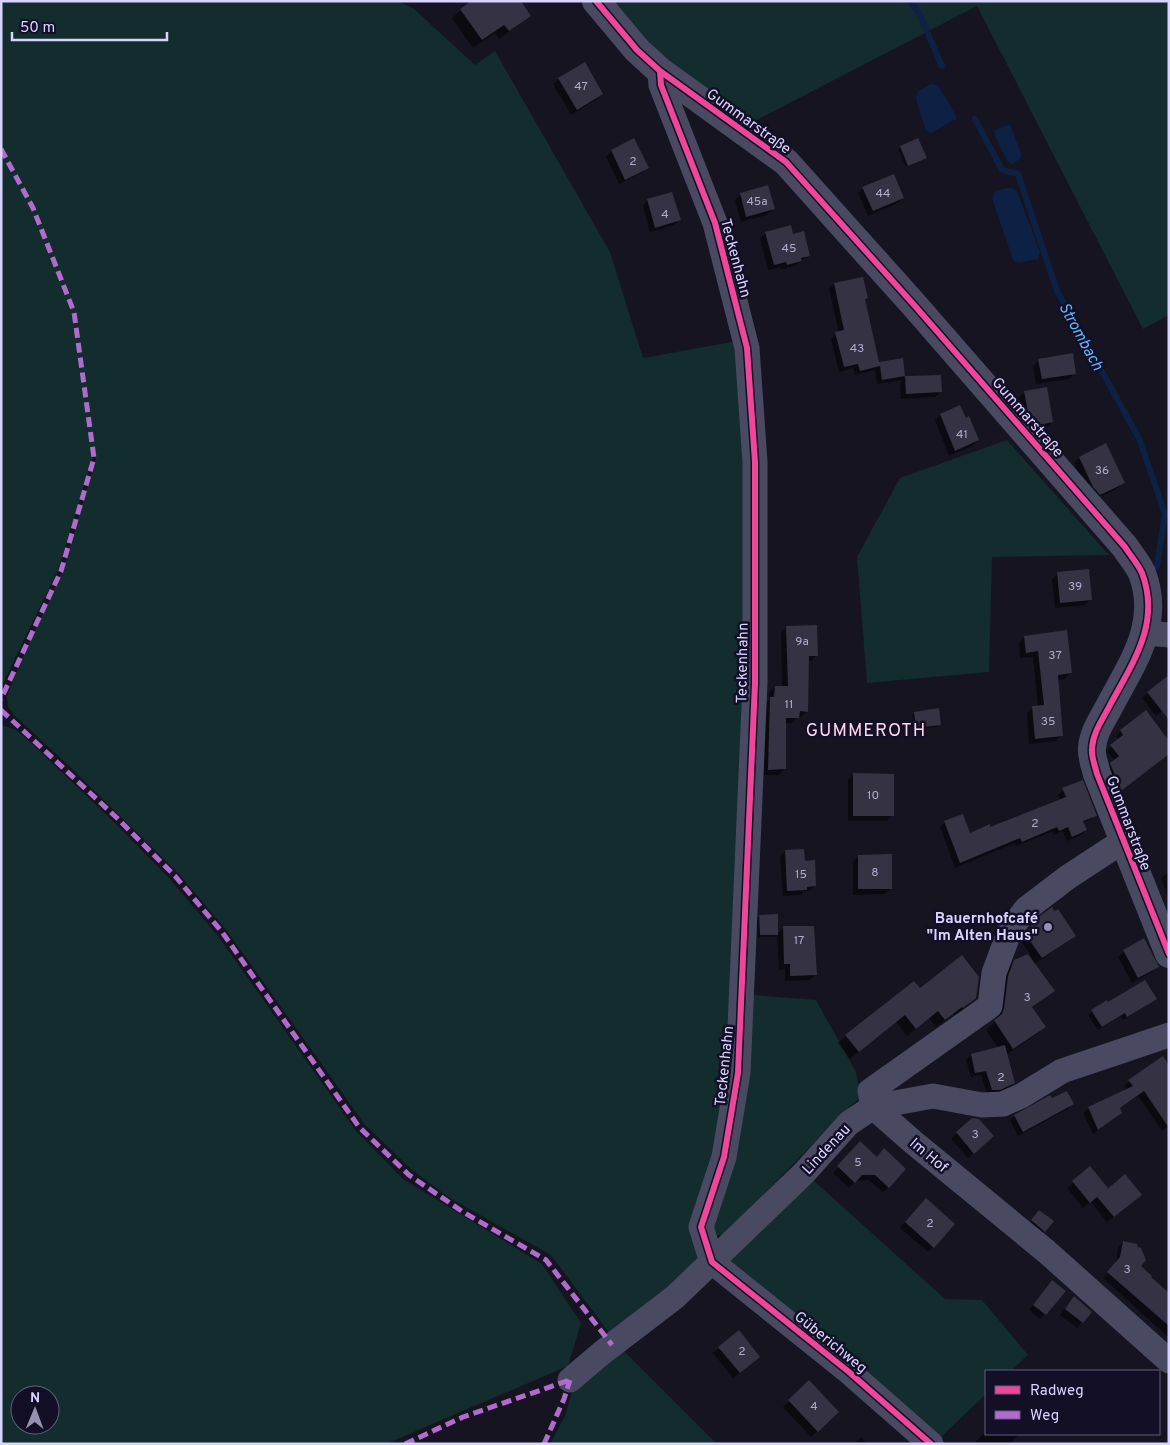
<svg xmlns="http://www.w3.org/2000/svg" width="1170" height="1445" font-family="Overpass,sans-serif">
	<rect width="100%" height="100%" fill="#161421"/>
	<!-- green -->
	<path fill="#132c2d" fill-rule="evenodd" d="M1,1H397L413,8L475,65L495,51L610,252L643,358L737,341L748,463L733,1072L716,1155L689,1226L702,1262L610,1334L551,1255L448,1197L411,1169L365,1125L227,931L179,874L66,763L15,716L8,707L7,696L21,661L62,573L96,459L94,453L58,570L1,687Z
		M611,1H1169V315L1143,329L977,6L751,123L653,50Z
		M1007,440L1109,555L992,557L989,672L867,683L857,557L900,478Z
		M1,725L16,730L30,742L115,823L169,878L218,936L356,1131L403,1179L542,1264L581,1323L568,1366L386,1444H1ZM20,1395H50V1425H20Z
		M753,995L816,1000L856,1072L861,1097L848,1108L724,1235H714L709,1227Z
		M813,1180L945,1299L982,1300L1028,1355L1011,1371H986V1394L939,1439L726,1262Z
		M622,1349L717,1444H550L565,1416L574,1385Z"/>
	<!-- water -->
	<path fill="#0d2144" d="M931,84L938,85L955,114L956,119L931,133L926,131L916,99L918,91Z
		M1010,124L1021,154L1020,159L1012,164L1007,161L993,131Z
		M1010,187L1017,191L1040,252L1038,259L1018,263L1013,260L992,198L996,191Z"/>
	<!-- shadow -->
	<path fill="#0007" d="M461,10L529,16L520,24L499,39L495,33L473,48L452,18Z
		M559,79L602,94L596,100L571,115L553,84Z
		M918,139L925,158L906,167L898,149Z
		M634,140L647,168L641,173L619,184L606,157L611,151Z
		M863,188L903,198L898,203L868,216L858,193Z
		M741,194L773,209L767,215L741,222L735,200Z
		M648,200L679,220L674,225L650,232L643,206Z
		M766,233L792,235L809,255L795,266L781,269L780,267L768,270L760,238Z
		M834,284L866,298L864,300L878,363L902,360L904,378L939,376L940,392L935,397L901,399L900,383L903,380L877,384L875,370L855,375L853,368L839,372L831,339L839,333L829,289Z
		M1039,360L1075,373L1069,379L1036,384L1033,366Z
		M1025,392L1052,422L1046,428L1033,430L1023,418L1019,397Z
		M940,415L978,440L972,446L949,456L935,420Z
		M1079,458L1123,482L1118,488L1094,500L1088,493L1074,463Z
		M1057,574L1091,599L1085,605L1055,608L1052,579Z
		M787,627L817,655L811,661H808L807,711L801,717H798L792,723H785L784,769L779,775H763L765,704L769,700V693L775,687H782L781,633Z
		M1025,637L1070,673L1065,679L1057,680L1062,735L1056,741L1029,744L1027,713L1032,708L1038,707L1033,657L1020,658L1019,643Z
		M1148,693L1169,706L1156,716L1142,698Z
		M1145,712L1169,753L1116,795L1106,769L1115,761L1106,751L1119,740L1116,736L1121,731Z
		M914,713L939,724L937,727L914,729L912,715Z
		M853,775L892,815L887,821H848V780Z
		M1063,790L1095,815L1090,820L1083,823L1086,830L1081,835L1067,841L1062,831L1054,835L1052,832L1016,846L1015,843L955,868L940,827L945,822L969,834L990,828L1060,800L1058,795Z
		M785,851L803,862L815,886L810,891H804L801,895L783,896L780,856Z
		M858,856L891,889L885,894L853,895V862Z
		M1169,872V900L1161,878Z
		M760,916L777,934L783,928L815,975L810,980L785,981V969L779,970L777,934L775,937H758L757,918Z
		M1031,927L1074,936L1069,941L1034,964L1053,991L1032,1008L1044,1027L1036,1035L1006,1055L1014,1082L1009,1087L994,1094H987L981,1075L971,1077L966,1060L971,1055L998,1048L986,1030L994,1023L996,1018L1000,986L1006,970L1015,961L1030,954L1020,940Z
		M1124,951L1157,967L1152,972L1132,983L1118,957Z
		M920,990L975,997L967,1006L954,1015L953,1014L936,1027L929,1018L907,1036L896,1022L850,1059L838,1043L846,1036Z
		M1155,999L1123,1020L1121,1016L1098,1030L1088,1015L1092,1011Z
		M1162,1058L1169,1126L1162,1131L1138,1096L1119,1109L1121,1113L1116,1118L1093,1134L1083,1113L1088,1108L1127,1090L1124,1086L1129,1081Z
		M1051,1100L1072,1104L1068,1109L1018,1136L1010,1120L1015,1116Z
		M973,1119L987,1141L968,1158L951,1139Z
		M854,1149L889,1187L883,1192L869,1180L856,1181L849,1188L833,1173Z
		M1090,1168L1102,1192L1135,1201L1107,1222L1091,1202L1083,1208L1067,1188Z
		M920,1206L933,1247L928,1252L900,1228Z
		M1037,1214L1044,1231L1042,1233L1030,1223Z
		M1123,1242L1149,1278L1169,1295V1338L1103,1278L1116,1264L1118,1247Z
		M1047,1287L1064,1291L1040,1319L1029,1310Z
		M1074,1297L1082,1322L1077,1328L1060,1315Z
		M719,1348L753,1362L733,1378L713,1353Z
		M809,1382L837,1412L811,1437L783,1407Z
		M986,1432V1434H1016L1018,1436L1010,1444H973Z
		M861,1437L867,1444H854Z"/>
	<g fill="none" stroke-linecap="round" stroke-linejoin="round">
		<!-- stream -->
		<path stroke="#0d2144" stroke-width="6" d="M910,1L919,13L942,66
			M975,119L1002,170L1018,174L1057,291L1139,438L1165,514L1157,566"/>
	</g>
	<!-- building -->
	<path fill="#343243" d="M471,1H521L531,16L509,31L504,25L482,40L460,9Z
		M585,62L603,94L577,110L558,78Z
		M634,138L649,168L625,180L611,150Z
		M918,138L927,158L908,166L900,146Z
		M894,174L904,198L873,211L862,187Z
		M768,185L775,209L746,217L740,193Z
		M672,192L681,220L655,228L647,199Z
		M791,225L793,234L804,231L810,256L801,258L802,261L787,265L786,262L774,265L765,232Z
		M863,277L868,298L865,299L879,362L903,358L905,376L882,380L880,366L860,371L858,364L844,367L835,332L844,330L834,283Z
		M1073,353L1076,374L1042,379L1038,359Z
		M941,375L942,392L906,394L905,376Z
		M1047,387L1053,422L1039,425L1028,412L1024,391Z
		M960,405L966,418L969,416L979,440L955,451L940,414Z
		M1106,443L1125,483L1100,495L1093,487L1079,457Z
		M1089,569L1092,600L1060,603L1057,572Z
		M817,625L818,656H809L808,712L800,711L799,718H786V769L768,770L770,697H774L775,686H788L786,626Z
		M1067,630L1072,673L1058,675L1063,736L1035,739L1032,706L1044,705L1038,651L1026,653L1024,636Z
		M1169,675V720L1147,692Z
		M939,708L941,725L916,728L914,712Z
		M1146,710L1169,741V754L1121,791L1110,763L1119,756L1110,745L1123,735L1120,730Z
		M853,773L894,774V816H853Z
		M1083,780L1097,816L1083,821L1087,830L1072,837L1068,827L1059,831L1057,827L1022,842L1020,838L960,863L944,821L963,814L970,833L990,824V827L1066,797L1062,788Z
		M804,849L805,861L815,860L816,886L807,887V890L787,891L785,850Z
		M892,854V889H858V855Z
		M1052,907L1054,911L1058,909L1076,936L1042,958L1025,934L1036,919Z
		M778,914V935H760L759,915Z
		M783,926H814L817,975L790,976V964H784Z
		M1144,938L1159,967L1138,978L1123,950Z
		M1028,954L1055,991L1032,1007L1046,1027L1013,1049L994,1020L1002,1014L1004,1008L1008,976L1014,960Z
		M962,955L979,977L976,998L963,1008L962,1007L945,1020L938,1011L916,1029L905,1015L859,1052L845,1035L914,981L920,988Z
		M1145,980L1157,999L1127,1017L1125,1013L1102,1027L1091,1010L1107,1000L1108,1002Z
		M1005,1045L1015,1083L1000,1090H992L986,1071L975,1073L971,1054Z
		M1163,1056L1169,1065V1128L1144,1091L1120,1108L1122,1113L1098,1130L1088,1107L1133,1086L1128,1080Z
		M1067,1091L1074,1104L1023,1132L1014,1115L1050,1095L1052,1098Z
		M972,1118L979,1119L994,1136L974,1154L956,1132Z
		M860,1141L877,1157L884,1148L906,1169L889,1188L875,1175H862L855,1183L837,1166Z
		M1090,1166L1108,1188L1105,1191L1125,1174L1142,1195L1114,1217L1097,1197L1090,1203L1072,1181Z
		M926,1198L955,1224L934,1248L905,1222Z
		M1039,1210L1054,1221L1045,1232L1031,1220Z
		M1123,1241L1137,1244L1138,1247L1141,1248L1146,1260L1141,1266L1152,1276L1151,1277L1169,1293V1326L1107,1272L1120,1257Z
		M1052,1280L1066,1291L1046,1315L1033,1305Z
		M1074,1296L1092,1312L1083,1323L1065,1309Z
		M739,1330L760,1357L740,1373L718,1347Z
		M809,1380L839,1412L818,1432L788,1400Z"/>
	<g fill="none" stroke-linecap="round" stroke-linejoin="round">
		<!-- minor -->
		<path stroke="#4a4962" stroke-width="25" d="M660,71L661,85L715,223L747,348L755,462V683L738,1073L724,1157L701,1227L712,1262L849,1372L931,1444
			M1146,633L1169,635
			M1123,841L1068,877L1026,909L1010,930L994,973L990,1006L870,1091L873,1107L913,1142L1047,1252L1169,1361
			M570,1380L603,1352L675,1297L804,1173L849,1123L873,1107L933,1096L982,1105L1003,1104L1021,1096L1062,1071L1169,1035"/>
		<!-- tertiary -->
		<path stroke="#4a4962" stroke-width="28" d="M596,1L637,50L660,71L786,162L915,306L1125,547C1130,555 1138,564 1142,573C1161,623 1133,662 1110,705C1103,719 1093,732 1092,748C1091,756 1095,766 1097,774L1169,954"/>
		<!-- quiet -->
		<path stroke="#b06ccc" stroke-width="5" stroke-dasharray="10 5" stroke-linecap="butt" d="M1,149L33,208L74,312L94,458L61,571L1,699
			M1,710L117,818L175,876L222,932L359,1127L409,1175L463,1212L546,1260L612,1345
			M405,1444L463,1417L570,1380
			M544,1444L564,1399L570,1380"/>
		<defs>
			<path id="cycleway" d="M596,1L637,50L660,71L786,162L915,306L1125,547C1130,555 1138,564 1142,573C1161,623 1133,662 1110,705C1103,719 1093,732 1092,748C1091,756 1095,766 1097,774L1169,954
				M660,71L661,85L715,223L747,348L755,462V683L738,1073L724,1157L701,1227L712,1262L849,1372L931,1444"/>
		</defs>
		<!-- cycleway casing -->
		<use href="#cycleway" stroke="#130f26" stroke-width="9"/>
		<!-- cycleway -->
		<use href="#cycleway" stroke="#ed469a" stroke-width="6"/>
	</g>
	<!-- markers -->
	<circle fill="#9591b1" stroke="#130f26" stroke-width="2" cx="1048" cy="927" r="5"/>
	<g text-anchor="middle" stroke-width="5" stroke-linejoin="round" paint-order="stroke">
		<!-- number labels -->
		<g font-size="12" fill="#b0acd0">
			<text x="581" y="90">47</text>
			<text x="633" y="165">2</text>
			<text x="883" y="197">44</text>
			<text x="757" y="205">45a</text>
			<text x="665" y="218">4</text>
			<text x="789" y="252">45</text>
			<text x="857" y="352">43</text>
			<text x="962" y="438">41</text>
			<text x="1102" y="474">36</text>
			<text x="1075" y="590">39</text>
			<text x="802" y="645">9a</text>
			<text x="1055" y="659">37</text>
			<text x="789" y="708">11</text>
			<text x="1048" y="725">35</text>
			<text x="873" y="799">10</text>
			<text x="1035" y="827">2</text>
			<text x="875" y="876">8</text>
			<text x="801" y="878">15</text>
			<text x="799" y="944">17</text>
			<text x="1027" y="1001">3</text>
			<text x="1001" y="1081">2</text>
			<text x="975" y="1138">3</text>
			<text x="858" y="1166">5</text>
			<text x="930" y="1227">2</text>
			<text x="1127" y="1273">3</text>
			<text x="742" y="1355">2</text>
			<text x="814" y="1410">4</text>
		</g>
		<!-- street labels -->
		<g font-size="15" fill="#d9d4ff" stroke="#130f26">
			<text transform="translate(749 121) rotate(36)" y="5">Gummarstraße</text>
			<text transform="translate(736 258) rotate(75)" y="5">Teckenhahn</text>
			<text transform="translate(1028 417) rotate(49)" y="5">Gummarstraße</text>
			<text transform="translate(742 663) rotate(-89)" y="5">Teckenhahn</text>
			<text transform="translate(1129 823) rotate(69)" y="5">Gummarstraße</text>
			<text transform="translate(724 1066) rotate(-84)" y="5">Teckenhahn</text>
			<text transform="translate(826 1149) rotate(-47)" y="5">Lindenau</text>
			<text transform="translate(929 1155) rotate(40)" y="5">Im Hof</text>
			<text transform="translate(831 1342) rotate(39)" y="5">Güberichweg</text>
		</g>
		<!-- poi labels -->
		<g font-size="15" font-weight="bold" fill="#d9d4ff" stroke="#130f26" text-anchor="end">
			<text x="1038" y="923">Bauernhofcafé<tspan x="1038" dy="17">"Im Alten Haus"</tspan></text>
		</g>
		<!-- water labels -->
		<g font-size="16" font-style="italic" fill="#62b6ff" stroke="#130f26">
			<text transform="translate(1082 336) rotate(61)" y="6">Strombach</text>
		</g>
		<!-- quarter labels -->
		<g font-size="18" letter-spacing="1" fill="#ffd6f0" stroke="#130f26">
			<text x="866" y="736">GUMMEROTH</text>
		</g>
	</g>
	<!-- border -->
	<rect width="1170" height="1445" fill="none" stroke="#d9d4ff" stroke-width="5"/>
	<!-- legend -->
	<rect x="985" y="1370" width="175" height="65" fill="#130f26" stroke="#625e7d"/>
	<rect x="995" y="1386" width="25" height="8" fill="#ed469a" stroke="#625e7d"/>
	<text x="1030" y="1395" font-size="15" fill="#d9d4ff">Radweg</text>
	<rect x="995" y="1411" width="25" height="8" fill="#b06ccc" stroke="#625e7d"/>
	<text x="1030" y="1420" font-size="15" fill="#d9d4ff">Weg</text>
	<!-- north arrow -->
	<g transform="translate(35 1410) rotate(1)"><circle r="24" fill="#130f26" stroke="#625e7d"/>
	<path d="M0-4L9 19L0 12L-9 19Z" fill="#9591b1"/>
	<text y="-8" font-size="14" font-weight="bold" text-anchor="middle" fill="#d9d4ff">N</text>
	</g>
	<!-- scale -->
	<path d="M12 32v8h155v-8" fill="none" stroke="#d9d4ff" stroke-width="2.5"/>
	<text x="20" y="32" font-size="15" fill="#d9d4ff" stroke="#130f26" stroke-width="4" paint-order="stroke">50 m</text>
</svg>
